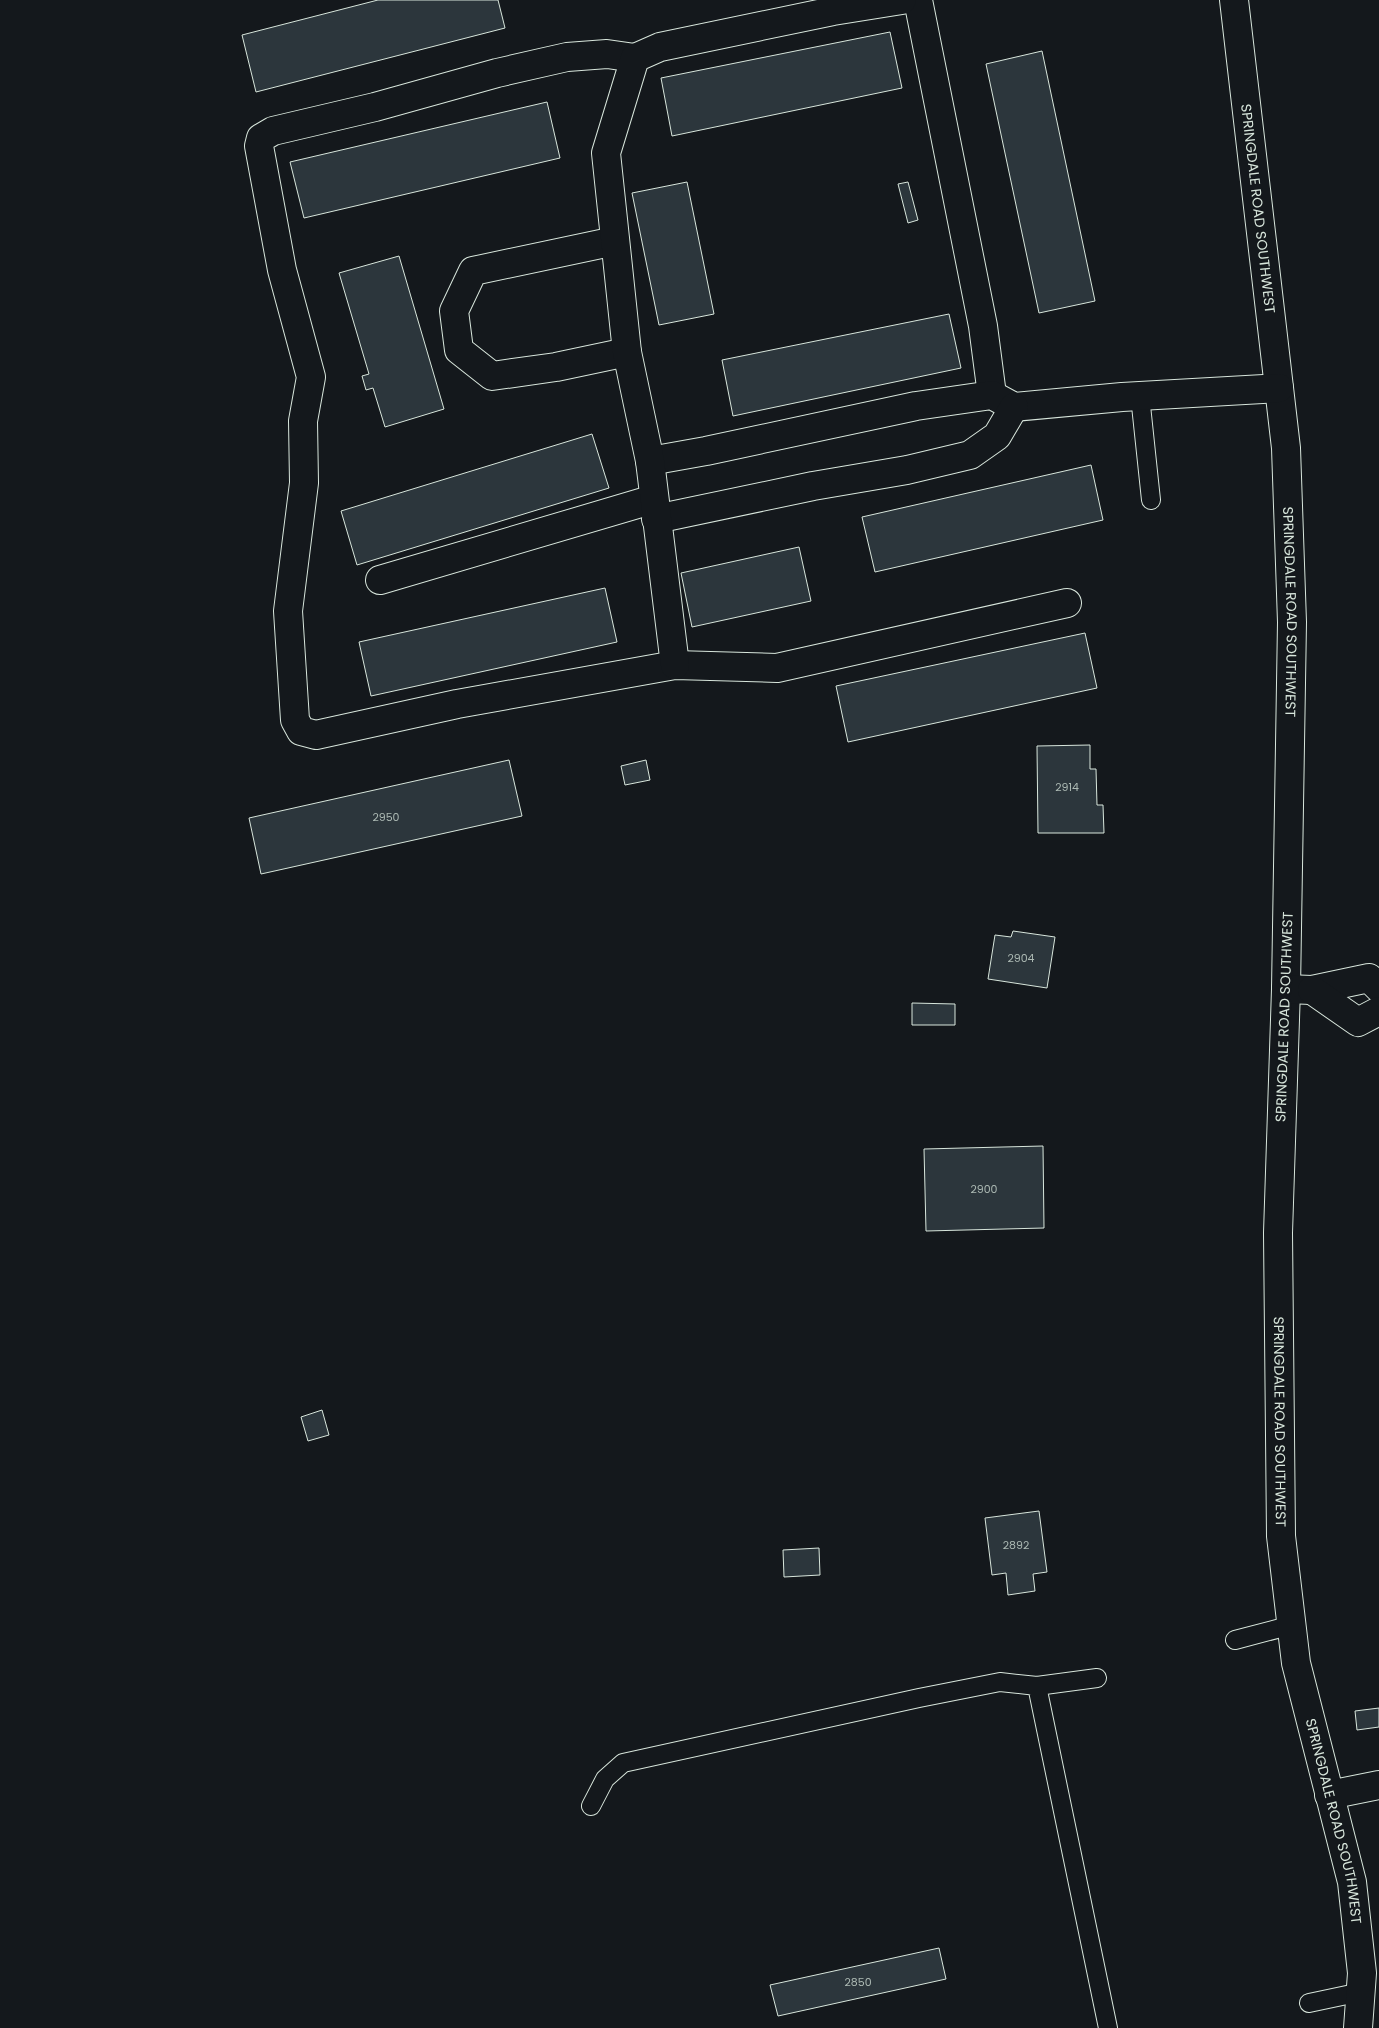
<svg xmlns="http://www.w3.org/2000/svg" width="1379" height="2028" font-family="Poppins,sans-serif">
	<rect width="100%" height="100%" fill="#14181c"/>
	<!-- building -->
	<path fill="#2c363c" stroke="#d8e6dc" d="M378,0H498L505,28L256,92L242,35Z
		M890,32L902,88L672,136L661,78Z
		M1042,51L1095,301L1039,313L986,64Z
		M547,102L560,158L304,218L290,162Z
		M687,182L714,314L659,325L632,193Z
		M908,182L918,220L908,223L898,184Z
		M399,256L444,409L385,427L373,388L366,390L362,376L369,374L339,273Z
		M949,314L961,368L733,416L722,360Z
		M592,434L609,488L357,565L341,511Z
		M1091,465L1103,520L875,572L862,517Z
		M799,547L811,601L692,627L681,573Z
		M605,588L617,642L371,696L359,642Z
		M1085,633L1097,688L848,742L836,686Z
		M1090,745V769H1096L1097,805H1103L1104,833H1038L1037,746Z
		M509,760L522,816L261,874L249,818Z
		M646,760L650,780L625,785L621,766Z
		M1013,931L1055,937L1047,988L988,979L995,935L1011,937Z
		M912,1003L955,1004V1025H912Z
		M1043,1146L1044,1228L926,1231L924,1149Z
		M322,1410L329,1435L308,1441L301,1417Z
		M1039,1511L1047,1572L1033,1574L1035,1591L1008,1595L1006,1573L992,1575L985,1518Z
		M819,1548L820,1575L784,1577L783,1550Z
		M1379,1708V1727L1357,1730L1355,1711Z
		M939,1948L946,1979L778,2016L770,1985Z"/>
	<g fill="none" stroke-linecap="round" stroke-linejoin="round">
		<defs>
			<path id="service" d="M1140,396L1151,500
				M1235,1640L1292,1625
				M1097,1678L1037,1686L1108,2028
				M591,1806L605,1779L623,1763L919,1698L1000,1682L1037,1686
				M1309,2003L1361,1992"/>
			<g id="minor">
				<path d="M918,0L983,326L992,395"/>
				<path id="s1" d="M1234,0L1286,448L1292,622L1286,989L1278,1233L1281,1536L1296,1663L1352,1882L1362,1973L1358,2028"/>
				<path d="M635,58L607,54L567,57L497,73L375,107L273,131L261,138L259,146L282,270L311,377L303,421L304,483L288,611L295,720L301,731L316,735L457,704L675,665L777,668L1067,603"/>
				<path d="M615,241L473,271L454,311L459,350L492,376L556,367L627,352"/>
				<path d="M650,461L706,451L916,406L992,395L1014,407L1122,397L1279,388"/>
				<path d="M656,519L813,486L907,470L970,455L997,436L1014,407"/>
				<path d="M380,580L654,499"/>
				<path d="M675,665L650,461L627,352L606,153L635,58L660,47L833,11L902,0"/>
				<path d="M1286,989L1312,990L1369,978L1379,988"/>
				<path d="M1312,990L1358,1022L1379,1011"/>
				<path d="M1329,1795L1379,1785"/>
			</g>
		</defs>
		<!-- service casing -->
		<use href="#service" stroke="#d8e6dc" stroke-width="20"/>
		<!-- minor casing -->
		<use href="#minor" stroke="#d8e6dc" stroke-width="30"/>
		<!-- service -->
		<use href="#service" stroke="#14181c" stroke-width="18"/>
		<!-- minor -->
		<use href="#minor" stroke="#14181c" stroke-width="28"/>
	</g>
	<g text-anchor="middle" stroke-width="4" stroke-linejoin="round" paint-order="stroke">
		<!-- number labels -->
		<g font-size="11" fill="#adbab4">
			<text x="1067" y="791">2914</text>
			<text x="386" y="821">2950</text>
			<text x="1021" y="962">2904</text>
			<text x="984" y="1193">2900</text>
			<text x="1016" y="1549">2892</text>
			<text x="858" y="1986">2850</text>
		</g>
		<!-- street labels -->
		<g font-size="14" fill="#d8e6dc" stroke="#14181c">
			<text dy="5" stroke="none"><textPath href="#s1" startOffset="210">SPRINGDALE ROAD SOUTHWEST</textPath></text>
			<text dy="5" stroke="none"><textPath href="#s1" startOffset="615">SPRINGDALE ROAD SOUTHWEST</textPath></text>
			<text transform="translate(1284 1017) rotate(-88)" y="5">SPRINGDALE ROAD SOUTHWEST</text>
			<text dy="5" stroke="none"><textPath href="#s1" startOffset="1425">SPRINGDALE ROAD SOUTHWEST</textPath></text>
			<text dy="5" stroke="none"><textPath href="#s1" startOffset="1830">SPRINGDALE ROAD SOUTHWEST</textPath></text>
		</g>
	</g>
</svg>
